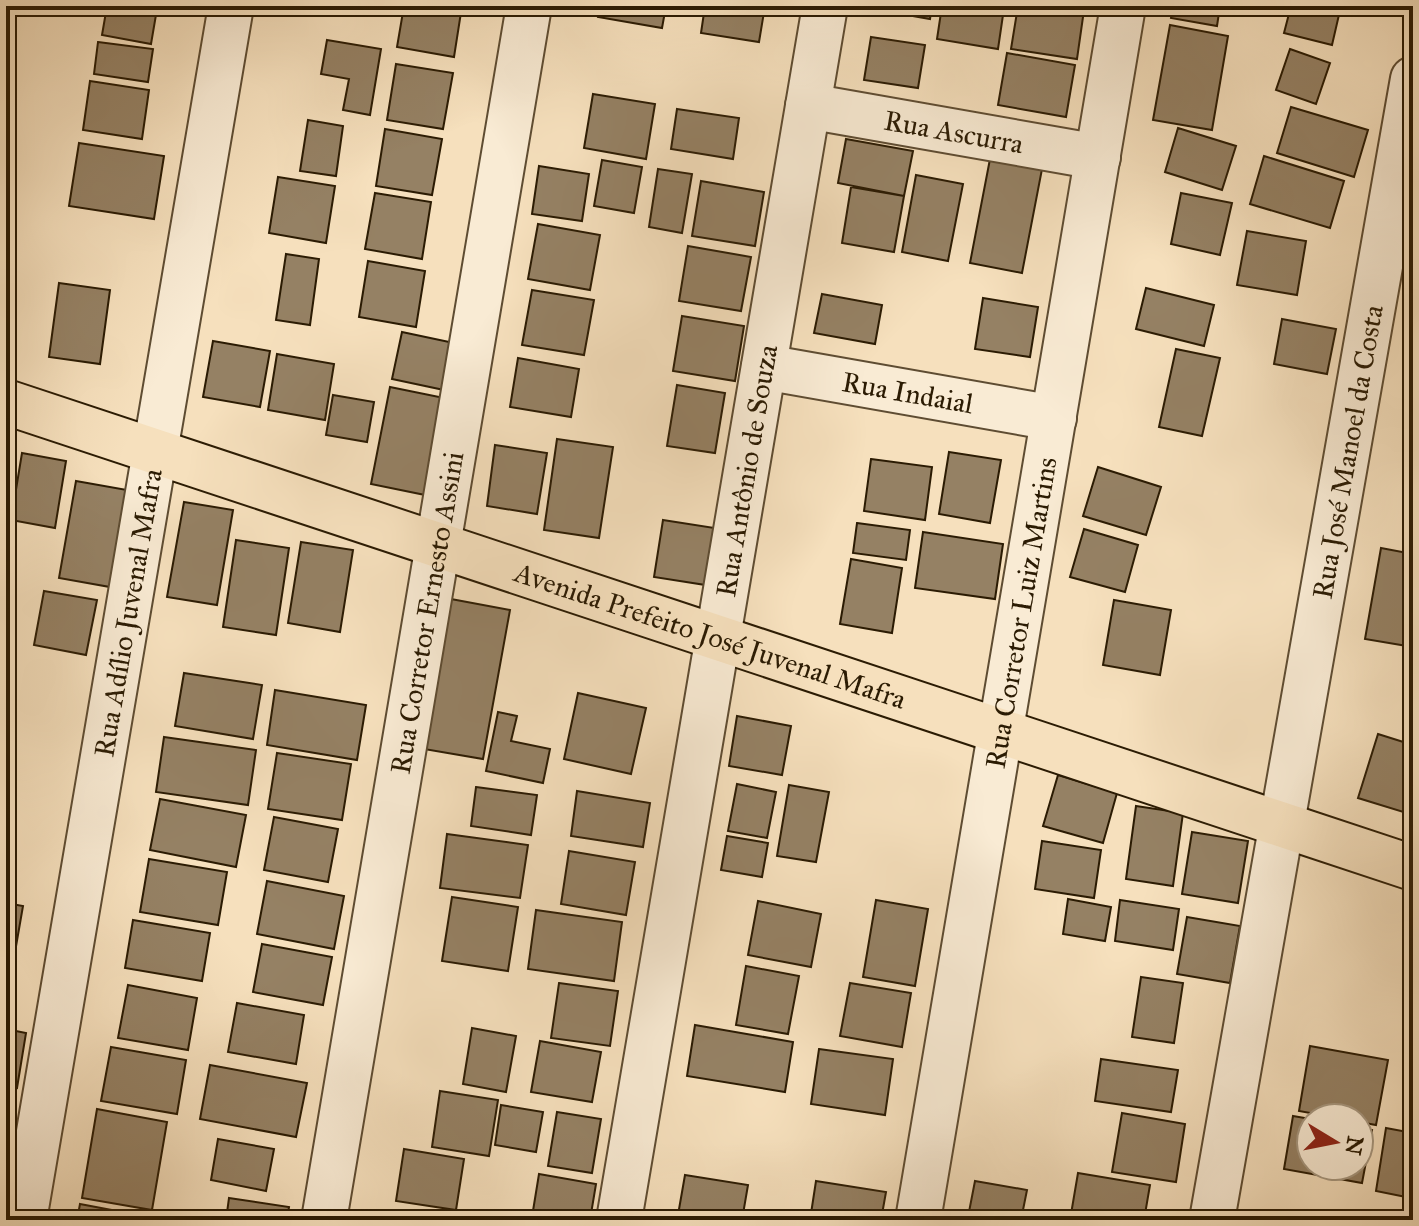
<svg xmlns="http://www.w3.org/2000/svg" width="1419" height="1226" font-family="'IM FELL Great Primer',serif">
	<rect width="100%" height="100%" fill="#f6e0bd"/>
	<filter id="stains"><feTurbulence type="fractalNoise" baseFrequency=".0025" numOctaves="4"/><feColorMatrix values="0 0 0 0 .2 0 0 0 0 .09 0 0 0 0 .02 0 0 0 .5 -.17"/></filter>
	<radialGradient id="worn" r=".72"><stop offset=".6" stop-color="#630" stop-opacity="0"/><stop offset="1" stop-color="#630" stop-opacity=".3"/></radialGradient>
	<!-- building -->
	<path fill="#958164" stroke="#2b1b03" stroke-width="2" d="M107,6L157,9L151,44L102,35Z
		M404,6H462L454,57L397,47Z
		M600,6H666L662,28L598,17Z
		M705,6H765L759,42L701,33Z
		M902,6H932L930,19L901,14Z
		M942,6L1003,15L998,49L937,39Z
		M1018,6H1058L1084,10L1077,59L1011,49Z
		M1173,6H1220L1217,26L1171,18Z
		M1291,6H1341L1332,45L1284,33Z
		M1170,25L1228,36L1212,130L1153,120Z
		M871,37L925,45L918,88L864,80Z
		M327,40L381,49L370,115L343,110L349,79L321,74Z
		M98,42L153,49L148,82L94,74Z
		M1290,49L1330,63L1316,104L1276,90Z
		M1007,53L1075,65L1066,117L998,105Z
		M396,64L453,73L443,129L387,120Z
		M90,81L149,90L142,139L83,130Z
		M593,94L655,104L646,159L584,148Z
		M1291,107L1368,130L1354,177L1277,153Z
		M677,109L739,118L733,159L671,149Z
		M308,120L343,126L336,176L300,171Z
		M1178,128L1236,146L1222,190L1165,172Z
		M385,129L442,139L432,195L376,186Z
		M846,139L913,151L904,196L838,183Z
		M79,143L164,156L154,219L69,206Z
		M1264,156L1344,181L1330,228L1250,204Z
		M990,159L1042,169L1022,273L970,263Z
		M602,160L642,167L634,213L594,206Z
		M539,166L589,174L582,221L532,214Z
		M658,169L692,174L682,233L649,227Z
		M916,175L963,184L948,261L902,252Z
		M278,177L335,186L326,243L269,233Z
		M701,181L764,192L755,246L692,236Z
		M851,187L904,196L894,252L842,243Z
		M375,193L431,202L422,259L365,249Z
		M1181,193L1232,203L1220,255L1171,244Z
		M538,224L600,235L590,290L528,279Z
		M1247,231L1306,241L1297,295L1237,285Z
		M688,246L751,257L741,311L679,301Z
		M286,254L319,259L310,325L276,320Z
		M368,261L425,271L416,327L359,317Z
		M59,283L110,290L100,364L49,357Z
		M1146,288L1214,305L1204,346L1136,329Z
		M532,290L594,300L584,355L522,345Z
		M822,294L882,305L875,344L814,333Z
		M983,298L1038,307L1030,357L975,349Z
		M682,316L744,326L735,381L673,371Z
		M1282,319L1336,329L1327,374L1274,364Z
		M402,332L454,343L444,390L392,379Z
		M213,341L270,351L260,407L203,397Z
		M1176,349L1220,358L1202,436L1159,427Z
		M277,354L334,364L325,420L268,410Z
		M518,358L579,369L571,417L510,407Z
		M677,385L725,393L715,453L667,446Z
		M390,387L449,399L430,496L371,484Z
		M1413,390V437L1404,435Z
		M333,395L374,402L367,442L326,435Z
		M557,439L613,447L599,538L544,530Z
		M495,445L547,453L537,514L487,506Z
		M949,452L1001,460L990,523L939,514Z
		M22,453L66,461L55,528L11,520Z
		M871,459L932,467L925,520L864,511Z
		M1098,467L1161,487L1146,535L1083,516Z
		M76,481L127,490L110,587L59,578Z
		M184,502L233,510L217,605L167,597Z
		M663,520L721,529L712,586L654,577Z
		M857,523L910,530L906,560L853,553Z
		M1084,529L1138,545L1125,592L1070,577Z
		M923,532L1003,544L995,599L915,588Z
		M236,540L289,548L276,635L223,627Z
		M301,542L353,550L340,632L288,623Z
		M1381,548L1413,554V647L1365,639Z
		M851,559L902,568L892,633L840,624Z
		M44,591L97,600L86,655L34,645Z
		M451,599L510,610L483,759L424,749Z
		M1114,600L1171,610L1160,675L1103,665Z
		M184,673L262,685L253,739L175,726Z
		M275,690L366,705L357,760L267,745Z
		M578,693L646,708L631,774L564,759Z
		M498,712L517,716L511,741L550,749L543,783L486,771Z
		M737,716L791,726L782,775L729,766Z
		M1378,734L1413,745V815L1358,798Z
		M164,737L256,750L248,805L156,792Z
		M277,753L351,764L342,820L268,809Z
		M1058,775L1117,793L1103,843L1043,826Z
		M737,784L776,792L767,838L728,831Z
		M789,785L829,792L816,862L777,856Z
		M476,787L537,795L531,835L471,826Z
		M577,791L650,803L643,847L571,836Z
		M160,799L246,815L236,867L150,850Z
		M1136,806L1183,813L1173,886L1126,879Z
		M274,817L338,829L328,882L264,870Z
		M1192,832L1248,841L1238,903L1182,894Z
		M447,834L528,845L520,898L440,888Z
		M727,836L768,843L762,877L721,870Z
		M1042,841L1101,850L1094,898L1035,889Z
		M569,851L635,862L626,915L561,904Z
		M149,859L227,872L218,925L140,912Z
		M267,881L344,896L334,949L257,934Z
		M452,897L518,907L508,971L442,961Z
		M1068,899L1111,907L1105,941L1063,934Z
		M876,900L928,909L915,986L863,977Z
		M1120,900L1179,909L1173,950L1115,941Z
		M758,901L821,914L811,967L748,955Z
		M6,903L23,906L14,958L6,957Z
		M536,910L622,922L614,981L528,969Z
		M1187,917L1240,926L1230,983L1177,974Z
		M133,920L210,933L202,981L125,968Z
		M262,944L332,957L323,1005L253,992Z
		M746,966L799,976L788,1034L736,1025Z
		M1141,977L1183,983L1174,1043L1132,1037Z
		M559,983L618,991L610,1046L551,1038Z
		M850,983L911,993L902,1047L840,1036Z
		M128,985L197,998L188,1050L118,1038Z
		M237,1003L304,1015L296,1064L228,1052Z
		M695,1025L793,1042L785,1092L687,1076Z
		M472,1028L516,1036L506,1092L463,1084Z
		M6,1029L26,1033L17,1088L6,1086Z
		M540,1041L601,1052L592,1102L531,1092Z
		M1310,1046L1388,1060L1376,1125L1359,1122V1118H1338L1299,1111Z
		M111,1047L186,1060L177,1114L101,1101Z
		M819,1049L893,1059L885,1115L811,1104Z
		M1101,1059L1178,1070L1171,1112L1095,1101Z
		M210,1065L307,1083L296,1137L200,1119Z
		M1413,1073V1124L1404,1122Z
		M440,1091L498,1100L489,1156L432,1147Z
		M6,1094L12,1095L6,1128Z
		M501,1105L543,1112L536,1152L495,1145Z
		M97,1109L167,1122L152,1210L82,1198Z
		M557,1112L601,1119L592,1173L548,1166Z
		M1122,1113L1185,1124L1176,1182L1112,1172Z
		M1293,1116L1311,1119V1166H1359V1128L1372,1130L1362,1183L1284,1169Z
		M1386,1128L1413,1133L1411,1198L1376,1191Z
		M218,1139L274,1149L266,1191L211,1180Z
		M404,1149L464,1159L456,1210L396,1201Z
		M1078,1173L1150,1185L1144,1220H1070Z
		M539,1174L596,1184L590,1220H550L532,1217Z
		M685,1175L748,1185L742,1220H710L678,1215Z
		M816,1181L886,1192L881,1220H810Z
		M975,1181L1027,1190L1021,1220L968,1217Z
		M229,1198L289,1207L287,1220H226Z
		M80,1204L149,1217L148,1220H77Z
		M392,1212L441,1220H391Z"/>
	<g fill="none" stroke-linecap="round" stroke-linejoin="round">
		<defs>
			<g id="minor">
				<path id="s1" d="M808,106L1098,157"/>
				<path id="s2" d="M764,367L1054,418"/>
				<path id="s3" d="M24,1220L231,6"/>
				<path id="s4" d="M324,1220L529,6"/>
				<path id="s5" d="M619,1220L825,6"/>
				<path id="s6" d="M918,1220L1123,6"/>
				<path id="s7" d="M1212,1220L1413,79"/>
			</g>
			<g id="major">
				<path id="s8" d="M6,402L1413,868"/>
			</g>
		</defs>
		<!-- minor casing -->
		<use href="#minor" stroke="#5e4c32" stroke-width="48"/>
		<!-- major casing -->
		<use href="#major" stroke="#2b1b03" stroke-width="48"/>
		<!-- minor -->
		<use href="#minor" stroke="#f9ebd4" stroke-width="44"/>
		<!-- major -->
		<use href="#major" stroke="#f6e0bd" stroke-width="44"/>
	</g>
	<g text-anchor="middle" stroke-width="6" stroke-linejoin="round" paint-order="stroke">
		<!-- street labels -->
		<g font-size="28" fill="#2b1b03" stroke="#f9ebd4">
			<text dy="10" stroke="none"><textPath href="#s1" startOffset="148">Rua Ascurra</textPath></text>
			<text dy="10" stroke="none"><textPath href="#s2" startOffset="146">Rua Indaial</textPath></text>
			<text dy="10" stroke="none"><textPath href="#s7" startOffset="780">Rua José Manoel da Costa</textPath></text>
			<text dy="10" stroke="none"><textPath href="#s5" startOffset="760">Rua Antônio de Souza</textPath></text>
			<text dy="10" stroke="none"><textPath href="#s3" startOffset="616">Rua Adílio Juvenal Mafra</textPath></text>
			<text dy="10" stroke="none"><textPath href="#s4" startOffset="616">Rua Corretor Ernesto Assini</textPath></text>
			<text dy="10" stroke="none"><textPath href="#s6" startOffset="616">Rua Corretor Luiz Martins</textPath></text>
			<text dy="10" stroke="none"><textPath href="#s8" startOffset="742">Avenida Prefeito José Juvenal Mafra</textPath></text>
		</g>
	</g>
	<!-- margin -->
	<rect width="1419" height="1226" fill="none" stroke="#f6e0bd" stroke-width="32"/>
	<rect x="8" y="8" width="1403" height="1210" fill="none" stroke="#2b1b03" stroke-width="4"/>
	<rect x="16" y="16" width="1387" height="1194" fill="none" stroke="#2b1b03" stroke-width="2"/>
	<!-- north arrow -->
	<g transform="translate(1335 1142) rotate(100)"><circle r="38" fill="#f9ebd4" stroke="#a79880" stroke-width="2"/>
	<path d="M0-6L14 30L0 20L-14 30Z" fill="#8f2418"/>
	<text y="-12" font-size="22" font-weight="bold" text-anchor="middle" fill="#2b1b03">N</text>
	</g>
	<rect width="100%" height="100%" filter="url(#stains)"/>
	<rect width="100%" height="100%" fill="url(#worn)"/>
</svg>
